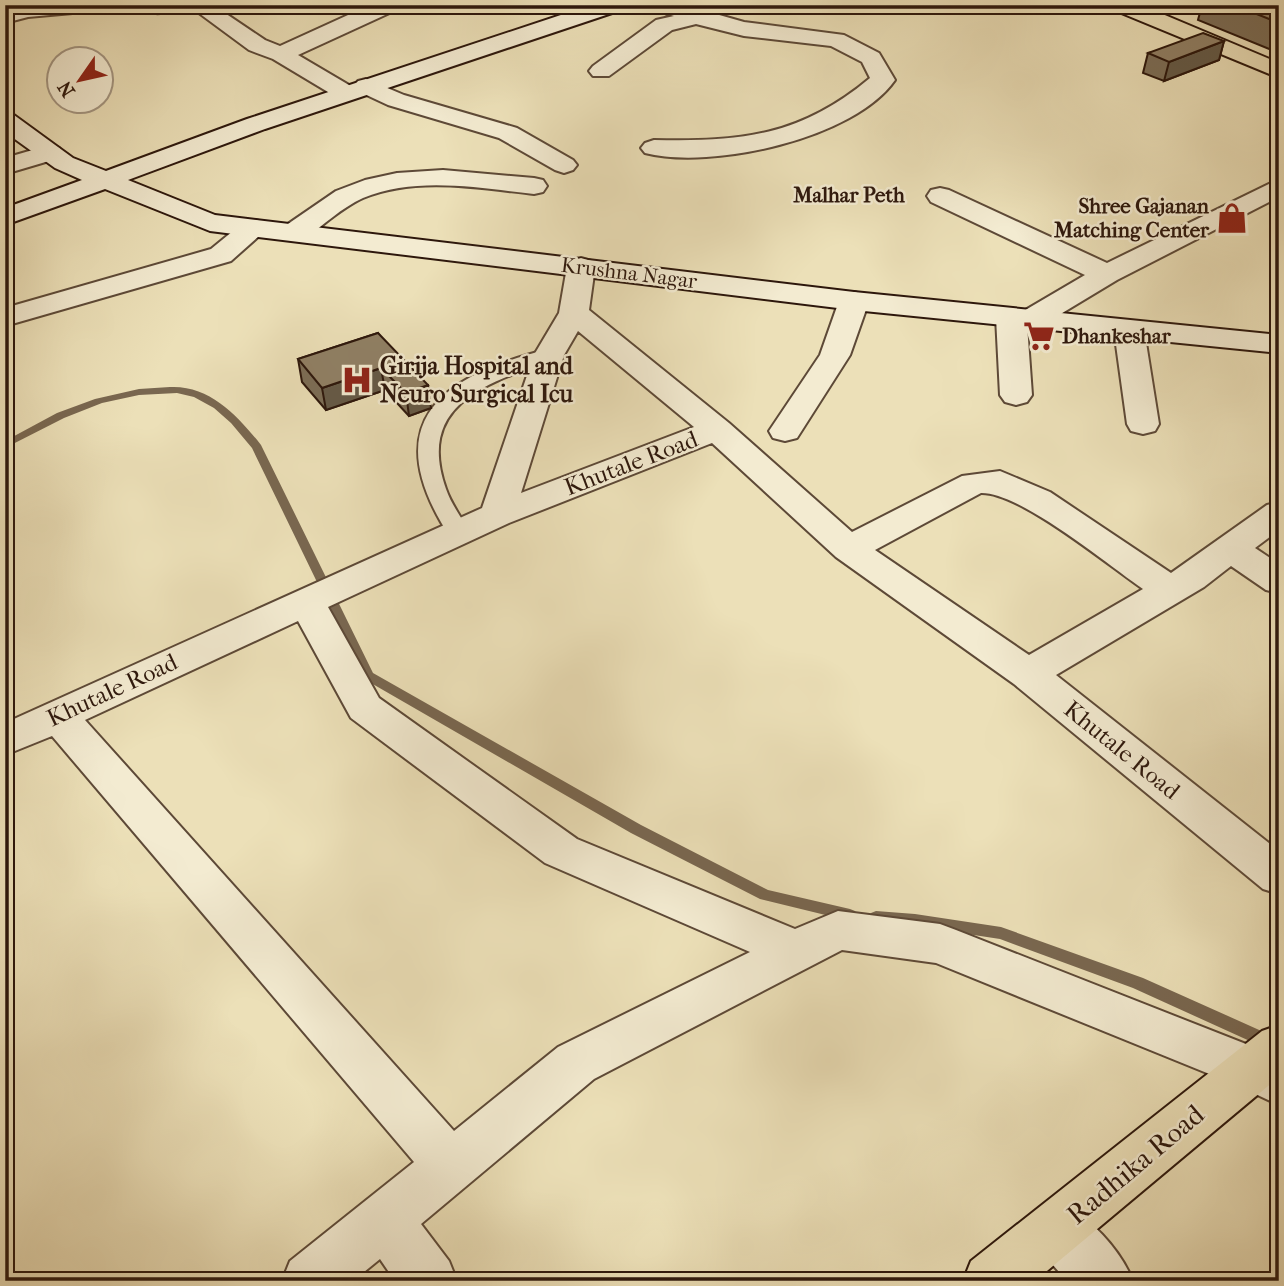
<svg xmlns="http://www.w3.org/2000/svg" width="1284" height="1286" font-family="'IM FELL French Canon',serif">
	<rect width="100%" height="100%" fill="#ece0b8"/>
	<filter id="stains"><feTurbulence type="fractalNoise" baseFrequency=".00286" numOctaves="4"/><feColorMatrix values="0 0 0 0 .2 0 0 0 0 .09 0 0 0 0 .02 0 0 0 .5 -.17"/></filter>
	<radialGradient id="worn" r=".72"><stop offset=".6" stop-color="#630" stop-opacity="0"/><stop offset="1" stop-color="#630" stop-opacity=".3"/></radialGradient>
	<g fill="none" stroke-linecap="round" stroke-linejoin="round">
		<!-- stream -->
		<path fill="#796750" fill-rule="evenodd" d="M170,387C210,385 238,416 261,445L373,673L641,825L768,890L850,909L855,911L857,915L855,919L850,921L760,899L631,833L364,679L252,448L231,423L214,408L194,397L177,393L139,395L102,403L64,418L5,448V441L57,413L95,399L139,389Z
			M876,911L915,914L1001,927L1143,978L1275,1037L1277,1042L1275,1047L1269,1049L1263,1047L1133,988L1000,939L915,926L876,923L871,921L869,917L871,913Z"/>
		<defs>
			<path id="lane" d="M549,349L559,355L556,359C490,382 415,402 446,489C451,504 462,518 469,532L466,537L458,539L450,537C377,424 437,377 549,349Z"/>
			<path id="street" d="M24,5H105L103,10L95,11L28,17L5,23V10Z
				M140,5H179L177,10C164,13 148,17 140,5Z
				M188,5H213L265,40L280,46L370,5H398L396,10L298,55L354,88L358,93L354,98H338L273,59L249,50Z
				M654,5H684L744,22L844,35L879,53L895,80C854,139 711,170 645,153L641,148L645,143L654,140C741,142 801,136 870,78L862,62L831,46L744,36L696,24L672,30L609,76H593L589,71L593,66L656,20L674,16L656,10Z
				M366,79L404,95L517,128L573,160L577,165L573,170L564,173L555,170L499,138L388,105L358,91L354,86L358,81Z
				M50,145L59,148L63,153L59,158L5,174V158Z
				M443,170L534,178L543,180L547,186L543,192L534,194C479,188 416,176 363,198C341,208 324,225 305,238L295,240L285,238L281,232L285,226L336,191L365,180L397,173Z
				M1279,179V197L1117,280L1044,324L1027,325L1032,395L1027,402L1016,405L1005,402L1000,395L996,317L1000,311L1011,308L1022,312L1085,275L931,202L927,196L931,190L940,188L949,190L1107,263Z
				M254,220L264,222L268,228L231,261L5,326V308L211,249L244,222Z
				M581,258L591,261L595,267L589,310L729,423L852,532L962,476L1000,471L1050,492L1171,573L1267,505L1279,502V530L1255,548L1279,564V593L1266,590L1231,566L1204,587L1056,675L1279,851V894L1263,889L1014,684L836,557L712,443L509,523L328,607L379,698L577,839L795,929L838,911L940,924L956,930L1279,1057V1105L1234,1084L936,963L842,950L594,1079L421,1224L449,1261L457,1281H395L380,1259L353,1281H282L290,1261L414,1162L52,736L5,755V723L482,508L534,355L559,313L567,267L571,261ZM578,331L694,427L521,493L564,355ZM981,493C1020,492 1108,565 1143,589L1029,655L875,550ZM298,621L351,718L545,863L750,952L558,1047L454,1131L85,720Z
				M854,292L864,295L869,301L850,355L797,438L785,441L773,438L769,431L820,355L839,301L844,295Z
				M1129,321L1140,324L1144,330L1159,424L1155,431L1143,434L1131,431L1127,424L1114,330L1118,324Z
				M1057,1202C1089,1215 1120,1249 1133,1281H1067L1038,1248L1030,1229L1038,1210Z"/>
			<path id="secondary" d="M591,5H623L621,10L265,129L128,180L215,215L854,292L1279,335V353L854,310L210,231L105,189L5,225V208L82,180L55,168L5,132V113L14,115L73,158L106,171L247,119Z"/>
			<path id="primary" d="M1112,5H1141L1279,63V78L1114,10Z
				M1279,1025V1077L1035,1281H963L971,1261L1262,1031Z"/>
		</defs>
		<!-- lane casing -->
		<use href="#lane" stroke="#5d4937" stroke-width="4"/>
		<!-- street casing -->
		<use href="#street" stroke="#5d4937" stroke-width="4"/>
		<!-- secondary casing -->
		<use href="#secondary" stroke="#2d170c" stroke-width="4"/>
		<!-- primary casing -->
		<use href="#primary" stroke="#2d170c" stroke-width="4"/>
		<!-- lane -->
		<use href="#lane" fill="#f3ebd1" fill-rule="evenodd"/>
		<!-- street -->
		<use href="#street" fill="#f3ebd1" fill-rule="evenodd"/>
		<!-- secondary -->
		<use href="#secondary" fill="#f3ebd1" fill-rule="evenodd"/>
		<!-- primary -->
		<use href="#primary" fill="#ece0b8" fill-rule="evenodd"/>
	</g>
	<!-- wall -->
	<path fill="#7c6e57" stroke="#2d170c" stroke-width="2" d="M1202,5H1279V53L1198,20Z
		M1224,41L1219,60L1164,81L1143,73L1148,53Z
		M378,333L431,408L409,416L385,390L326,410L302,382L298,359Z"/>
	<!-- shaded-wall -->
	<path fill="#655a47" stroke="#2d170c" stroke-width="2" d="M1224,41L1219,60L1164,81L1169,62Z
		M381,368L385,390L326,410L322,388Z
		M428,385L431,408L409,416L406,393Z"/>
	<!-- building -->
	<path fill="#908065" stroke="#2d170c" stroke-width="2" d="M1234,5H1279V23Z
		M1203,33L1224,41L1169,62L1148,53Z
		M378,333L428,385L406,393L381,368L322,388L298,359Z"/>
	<!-- icons -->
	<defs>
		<symbol id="shop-bare" viewBox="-9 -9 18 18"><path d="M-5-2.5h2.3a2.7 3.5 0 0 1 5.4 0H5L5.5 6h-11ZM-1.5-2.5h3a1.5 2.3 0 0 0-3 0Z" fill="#8f2418" stroke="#f3ebd1" stroke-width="2.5" paint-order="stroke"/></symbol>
		<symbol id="supermarket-bare" viewBox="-9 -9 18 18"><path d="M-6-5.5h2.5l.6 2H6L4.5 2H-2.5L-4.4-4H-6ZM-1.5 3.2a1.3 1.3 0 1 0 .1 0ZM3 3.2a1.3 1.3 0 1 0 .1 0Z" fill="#8f2418" stroke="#f3ebd1" stroke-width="2.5" paint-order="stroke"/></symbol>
		<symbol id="hospital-bare" viewBox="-9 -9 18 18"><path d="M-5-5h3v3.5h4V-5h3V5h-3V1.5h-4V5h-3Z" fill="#8f2418" stroke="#f3ebd1" stroke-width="2.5" paint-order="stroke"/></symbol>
	</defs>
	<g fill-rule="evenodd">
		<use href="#shop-bare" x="1210" y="196" width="44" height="44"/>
		<use href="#supermarket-bare" x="1017" y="314" width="44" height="44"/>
		<use href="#hospital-bare" x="335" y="358" width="44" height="44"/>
	</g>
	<g text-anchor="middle" stroke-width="5" stroke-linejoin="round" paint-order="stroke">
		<!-- far-neighbourhood labels -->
		<g font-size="21" font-weight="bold" fill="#2d170c" stroke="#f3ebd1">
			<text x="849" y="202">Malhar Peth</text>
		</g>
		<!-- far-poi labels -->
		<g font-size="21" font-weight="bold" fill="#2d170c" stroke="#f3ebd1" text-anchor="end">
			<text x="1209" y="213">Shree Gajanan<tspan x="1209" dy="24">Matching Center</tspan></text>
			<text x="1062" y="343" text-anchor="start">Dhankeshar</text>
		</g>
		<!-- far-street labels -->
		<g font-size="21" fill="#2d170c" stroke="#f3ebd1">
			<text transform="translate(629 273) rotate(7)" y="7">Krushna Nagar</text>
		</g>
		<!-- poi labels -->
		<g font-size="24" font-weight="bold" fill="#2d170c" stroke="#f3ebd1" text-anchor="start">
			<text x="380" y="374">Girija Hospital and<tspan x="380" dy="28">Neuro Surgical Icu</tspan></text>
		</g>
		<!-- street labels -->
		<g font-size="24" fill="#2d170c" stroke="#f3ebd1">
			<text transform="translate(631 463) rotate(-21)" y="8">Khutale Road</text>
			<text transform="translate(112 690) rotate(-25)" y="8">Khutale Road</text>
			<text transform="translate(1122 750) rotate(39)" y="8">Khutale Road</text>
		</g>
		<!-- near-street labels -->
		<g font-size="28" fill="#2d170c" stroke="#f3ebd1">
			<text transform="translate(1135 1164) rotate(-40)" y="10">Radhika Road</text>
		</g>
	</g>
	<!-- margin -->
	<rect width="1284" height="1286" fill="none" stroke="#ece0b8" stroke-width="28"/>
	<rect x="7" y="7" width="1270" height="1272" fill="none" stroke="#2d170c" stroke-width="3.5"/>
	<rect x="14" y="14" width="1256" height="1258" fill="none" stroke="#2d170c" stroke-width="2"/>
	<!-- north arrow -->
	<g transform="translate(80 80) rotate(236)"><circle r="33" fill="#f3ebd1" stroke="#a49682" stroke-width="2"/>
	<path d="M0-5L12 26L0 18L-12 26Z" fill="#8f2418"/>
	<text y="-10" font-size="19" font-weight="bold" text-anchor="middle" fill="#2d170c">N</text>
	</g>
	<rect width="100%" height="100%" filter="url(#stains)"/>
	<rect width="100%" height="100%" fill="url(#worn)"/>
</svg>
